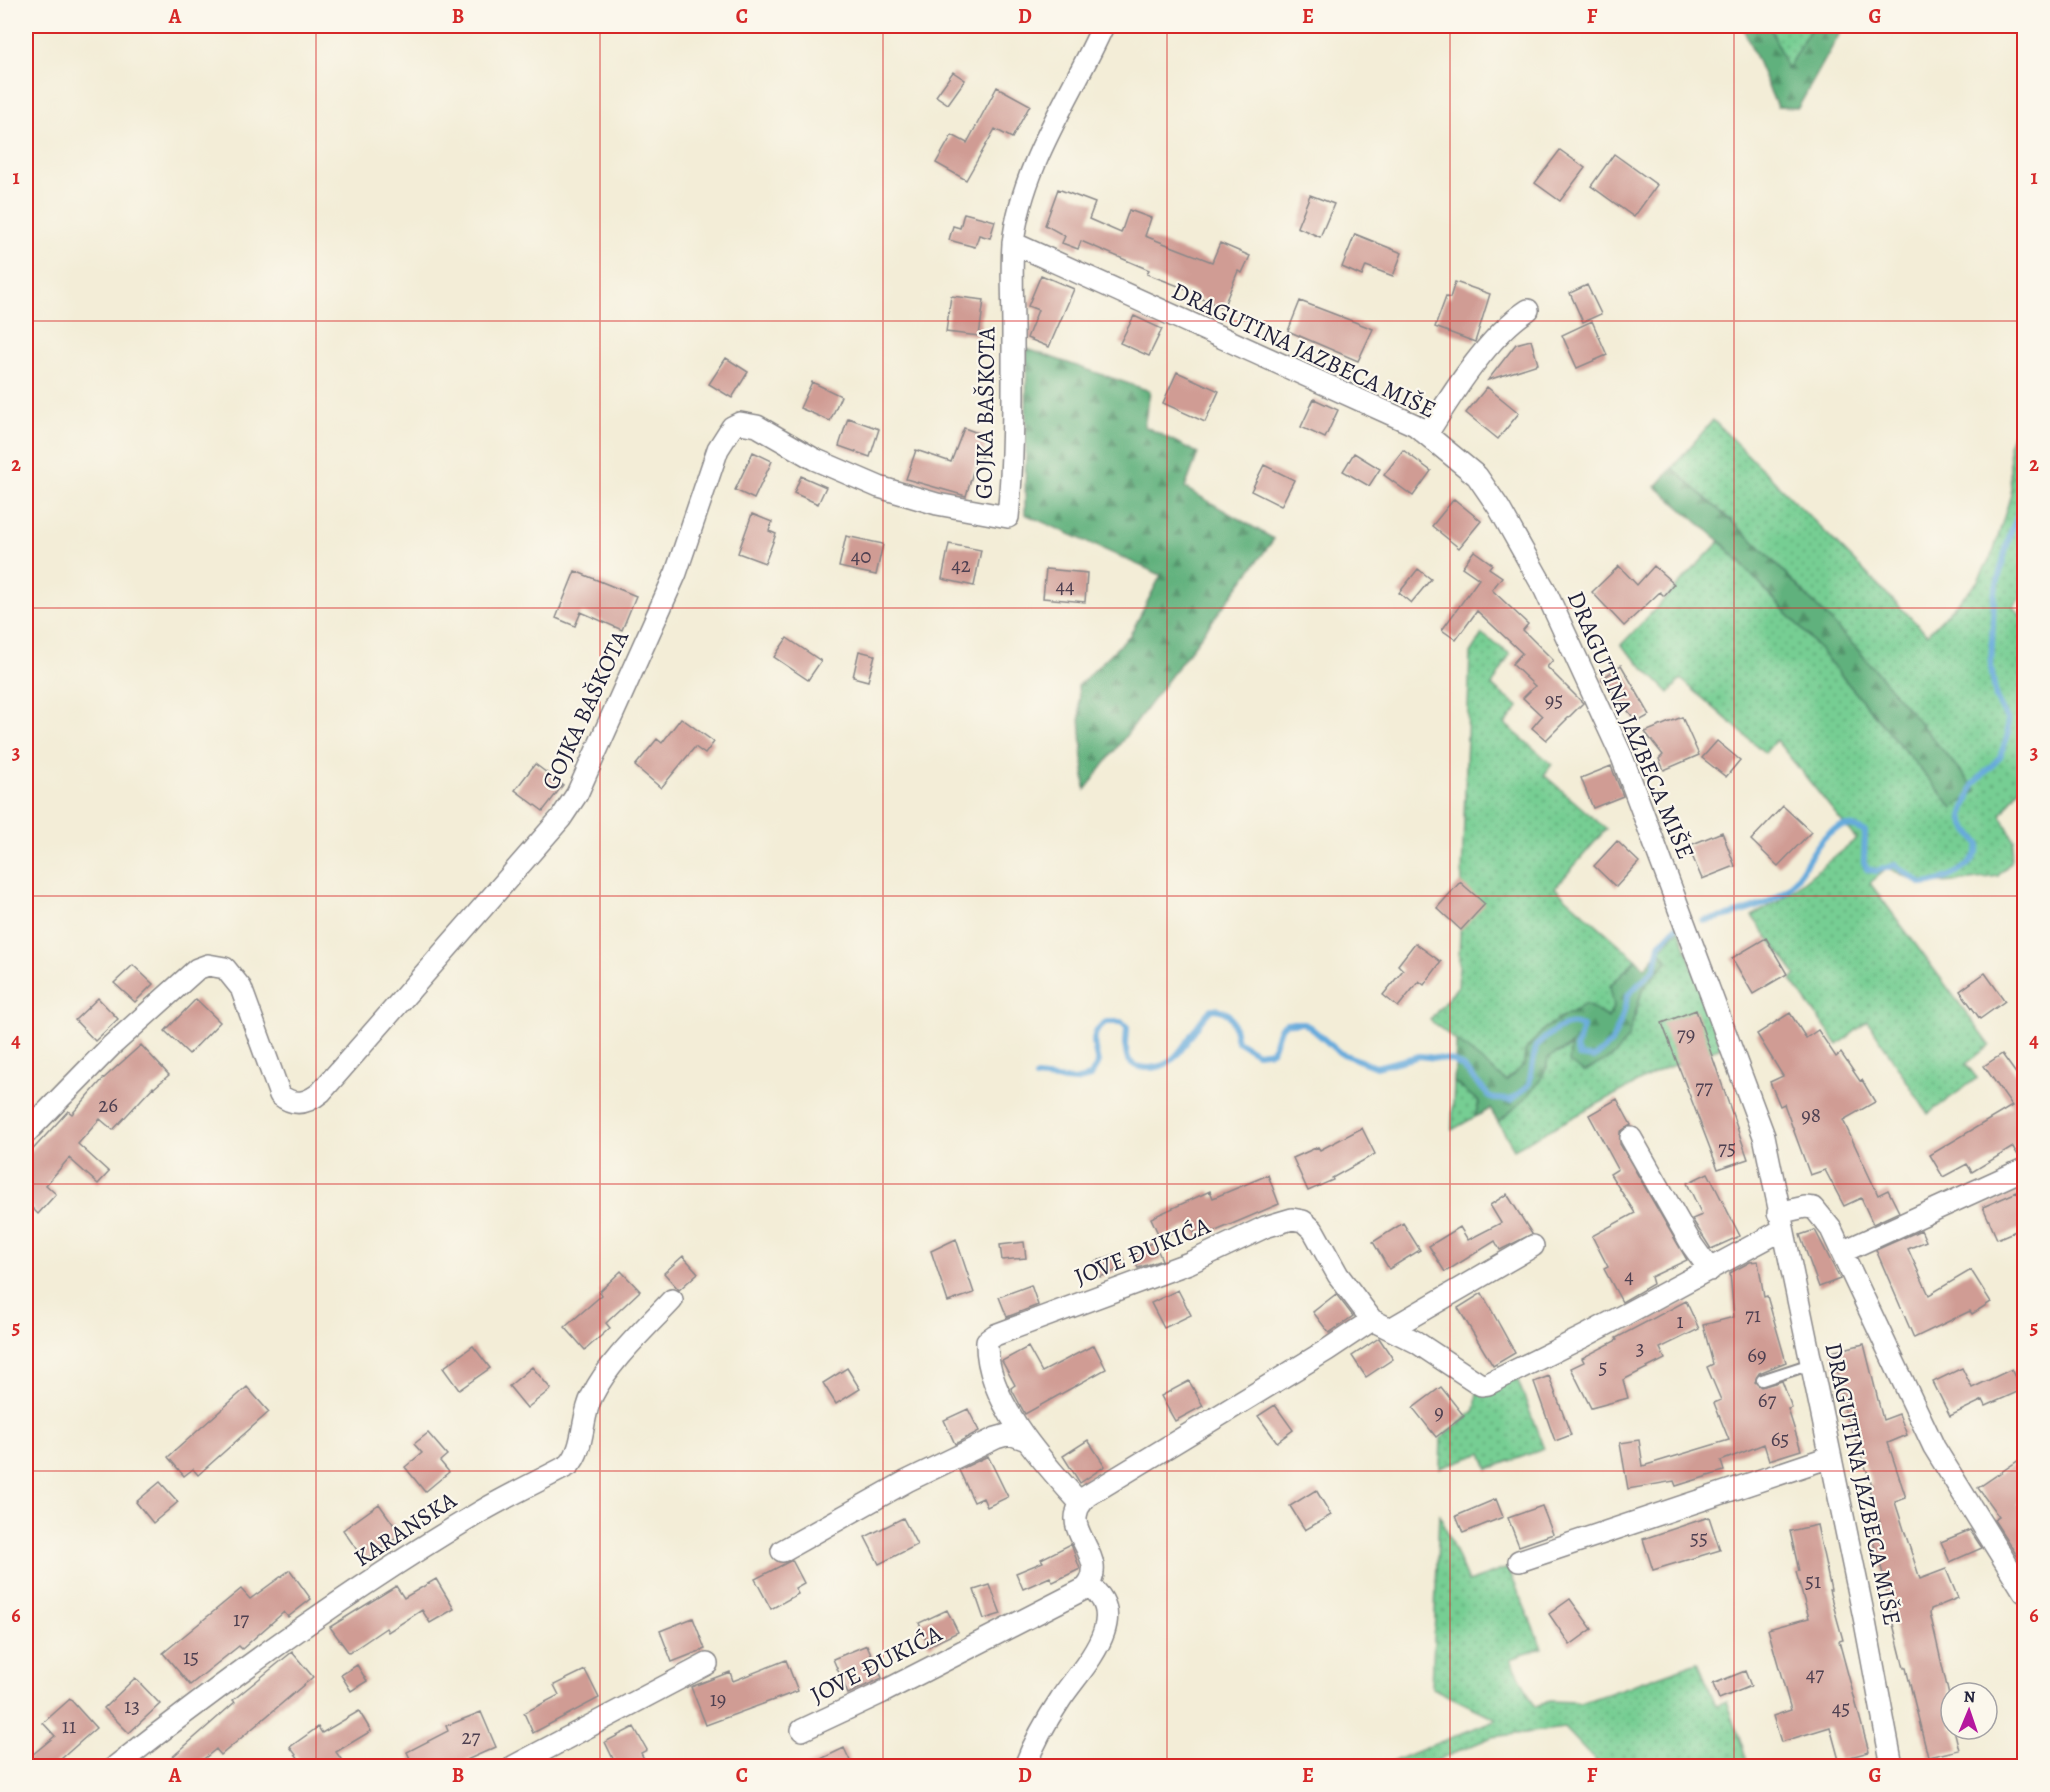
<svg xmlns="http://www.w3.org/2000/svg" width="2050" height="1792" font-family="Alegreya,serif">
	<defs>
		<pattern id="grass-dots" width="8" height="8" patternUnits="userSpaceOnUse" patternTransform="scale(1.5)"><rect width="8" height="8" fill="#76ce93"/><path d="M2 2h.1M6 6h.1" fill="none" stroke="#60a779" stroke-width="1.8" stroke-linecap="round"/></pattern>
		<pattern id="forest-firs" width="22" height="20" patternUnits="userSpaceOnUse" patternTransform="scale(1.5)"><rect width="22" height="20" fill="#60b17d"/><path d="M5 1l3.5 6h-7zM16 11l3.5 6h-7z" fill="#4f9068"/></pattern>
	</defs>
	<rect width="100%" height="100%" fill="#fbf7ec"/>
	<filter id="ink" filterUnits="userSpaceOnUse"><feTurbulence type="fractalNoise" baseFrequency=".0167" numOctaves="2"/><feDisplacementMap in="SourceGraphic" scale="12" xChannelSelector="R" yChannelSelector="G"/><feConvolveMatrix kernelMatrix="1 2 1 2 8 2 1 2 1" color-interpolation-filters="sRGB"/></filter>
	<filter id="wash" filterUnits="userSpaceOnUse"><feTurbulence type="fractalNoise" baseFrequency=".008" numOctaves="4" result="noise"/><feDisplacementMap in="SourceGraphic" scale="24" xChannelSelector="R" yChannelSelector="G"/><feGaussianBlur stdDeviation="1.35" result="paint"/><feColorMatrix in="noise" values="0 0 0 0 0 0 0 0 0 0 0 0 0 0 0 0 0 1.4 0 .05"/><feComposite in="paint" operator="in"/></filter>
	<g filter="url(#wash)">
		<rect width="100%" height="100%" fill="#f3edd7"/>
		<!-- grass -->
		<path fill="url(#grass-dots)" stroke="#4c7867" stroke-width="1.5" d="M1770,26H1812L1787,70Z
			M2024,405V593L2013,607L2024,619V781L2001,815L2014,840L2010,863L1998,876L1956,882L1922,884L1888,868L1870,883L1990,1045L1966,1064L1977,1078L1928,1114L1868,1021L1838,1045L1791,980L1796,975L1752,916L1781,900L1856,839L1776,740L1765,753L1681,679L1669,693L1621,645L1720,541L1807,635L1953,808L1976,791L1859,651L1758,545L1672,468L1713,420L1927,634L1977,582L1994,550L2011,494L2009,443Z
			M1482,634L1510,654L1492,686L1519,707L1505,724L1552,764L1544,775L1606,829L1555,888L1636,959L1610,986L1614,1006L1608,1018L1585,1004L1545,1028L1525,1051L1524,1065L1506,1081L1430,1020L1458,986L1470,653Z
			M1679,929L1721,1047L1661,1070L1514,1149L1498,1122L1547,1068V1058L1635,1017L1642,990L1667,961L1660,950Z
			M1454,1082L1479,1102L1475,1117L1452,1130Z
			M1517,1378L1544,1449L1488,1469L1482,1453L1440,1468L1441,1438L1475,1410L1477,1392Z
			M1439,1513L1468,1582L1508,1568L1542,1648L1511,1659L1535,1707L1549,1701L1576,1702L1578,1704L1698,1662L1716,1705L1727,1701L1749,1766H1600L1564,1728L1492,1737L1424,1766H1381L1497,1719L1432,1688Z"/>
		<!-- forest -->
		<path fill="url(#forest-firs)" stroke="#416a5c" stroke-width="1.5" d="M1742,26H1770L1787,69L1812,26H1844L1798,108L1777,107Z
			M1027,349L1150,391L1144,426L1198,453L1185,488L1274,539L1085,790L1078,686L1130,635L1161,575L1025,514Z
			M1672,468L1758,545L1859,651L1977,791L1953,808L1807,635L1720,541L1656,487Z
			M1660,950L1667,961L1642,990L1628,1038L1615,1055L1584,1072L1569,1062L1571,1045L1548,1058C1546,1084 1517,1107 1498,1122L1490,1109L1475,1117L1479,1102L1454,1082L1456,1040L1506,1081L1524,1065L1525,1051L1545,1028L1585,1004L1608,1018L1614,1006L1610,986L1636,959L1645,968Z"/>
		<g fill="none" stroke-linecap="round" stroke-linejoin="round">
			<!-- stream -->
			<path stroke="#66aadb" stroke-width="6" d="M1703,921C1729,916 1760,909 1782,894C1808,878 1821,805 1865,832L1864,862L1867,869L1876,871L1895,865L1922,884C1942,883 1977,867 1979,844L1964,824L1962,816L1973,785L2000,757L2008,735L2007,719L1996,698L1991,667L1994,595L2010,534L2024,500
				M1036,1077L1075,1081L1090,1077L1098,1063C1094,1046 1089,1032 1106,1022H1121L1127,1027C1127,1042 1120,1063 1140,1067C1182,1075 1187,1029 1212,1009C1233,1009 1233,1023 1237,1041L1257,1053L1272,1051L1280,1028L1286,1023H1303L1310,1027L1340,1053L1376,1067L1420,1056L1451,1060L1463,1067L1489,1096L1495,1099L1511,1100L1529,1085L1536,1046C1548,1035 1566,1018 1583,1027L1576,1049L1579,1056L1594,1058L1611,1043L1622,1018L1628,995L1655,968L1660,944L1676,927"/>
		</g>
		<g id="blocks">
			<!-- building -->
			<path fill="#d09c94" d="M953,72L965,80L948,104L936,96Z
				M997,87L1030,105L1012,138L995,129L966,180L936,163L952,135L967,143Z
				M1560,150L1585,168L1560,201L1535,183Z
				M1614,154L1657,185L1634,217L1591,186Z
				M1058,189L1095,203L1089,219L1121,233L1129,210L1151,218L1145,236L1212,262L1220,243L1250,256L1242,273L1238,271L1223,308L1195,296L1197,293L1147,274L1149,270L1081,241L1078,249L1062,243L1065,236L1045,225Z
				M1310,195L1334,204L1320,237L1297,227Z
				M964,213L995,221L990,238L979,235L975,247L949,240L953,226L960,228Z
				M1355,234L1402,253L1393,276L1366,266L1362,276L1342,267Z
				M1041,275L1074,289L1049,347L1027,338L1038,310L1028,306Z
				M1455,282L1490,294L1475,342L1435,327L1446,297L1450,298Z
				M1587,285L1601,314L1583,322L1570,293Z
				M951,296L984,300L979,336L946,332Z
				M1300,301L1373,329L1358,361L1288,331Z
				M1134,316L1162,329L1149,356L1120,343Z
				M1592,321L1607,355L1577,368L1562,335Z
				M1531,340L1538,364L1488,380L1516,344Z
				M726,358L748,372L732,398L709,384Z
				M1177,372L1219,391L1205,422L1163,403Z
				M812,382L841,396L830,421L800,408Z
				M1487,387L1519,413L1498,439L1466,413Z
				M1314,399L1338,410L1325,438L1301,427Z
				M848,418L879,429L870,457L839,446Z
				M964,428L989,437L978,466L975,465L966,496L906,479L916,450L951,462Z
				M1403,450L1431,471L1413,496L1384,475Z
				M753,452L772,461L754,499L735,490Z
				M1354,453L1380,469L1369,486L1343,471Z
				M1264,465L1294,480L1281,506L1251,491Z
				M801,476L826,487L818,504L794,493Z
				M1454,499L1481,521L1459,548L1432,526Z
				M752,514L772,522L769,531L776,534L765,563L738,553Z
				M846,536L883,544L876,575L839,567Z
				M949,544L981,550L974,586L942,579Z
				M1474,551L1492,564L1489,568L1502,577L1492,590L1528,624L1523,630L1553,660L1547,667L1583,703L1546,740L1532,728L1542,716L1523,698L1535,686L1512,664L1522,653L1477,611L1456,640L1442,630L1479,579L1462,567Z
				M1619,566L1637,585L1654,566L1674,584L1664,596L1660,592L1624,626L1592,592Z
				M1046,569L1087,573L1085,602L1043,598Z
				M1418,569L1431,579L1411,603L1399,593Z
				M575,571L636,596L622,630L581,612L575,626L556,618Z
				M787,638L821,661L808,680L774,657Z
				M859,651L875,655L868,681L853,677Z
				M1621,665L1650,715L1637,722L1602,679Z
				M1682,717L1699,755L1664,770L1659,759L1663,755L1645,732Z
				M681,718L714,742L705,754L695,747L661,788L635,766L657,739L662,743Z
				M1717,741L1740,760L1726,777L1702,758Z
				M535,764L563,785L543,811L515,790Z
				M1611,766L1623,796L1593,808L1581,778Z
				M1783,806L1811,832L1778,866L1751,840Z
				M1722,832L1735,866L1702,879L1688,846Z
				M1617,841L1639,862L1616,887L1594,866Z
				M1460,882L1485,904L1461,930L1437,908Z
				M1766,938L1787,974L1753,994L1732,958Z
				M1415,943L1441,962L1424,985L1419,981L1398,1007L1383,995L1403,970L1398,965Z
				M133,965L153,984L135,1002L114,983Z
				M1985,973L2005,1001L1980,1019L1960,991Z
				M98,998L118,1019L95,1041L75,1020Z
				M196,999L220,1022L189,1054L165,1031Z
				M1696,1010L1748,1159L1718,1169L1662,1023Z
				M1790,1013L1806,1038L1818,1030L1836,1057L1841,1053L1860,1081L1862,1080L1875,1102L1843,1120L1878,1195L1888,1190L1899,1212L1873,1224L1861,1198L1844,1206L1825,1170L1810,1175L1784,1104L1780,1106L1770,1082L1783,1076L1757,1034Z
				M141,1045L169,1075L154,1088L153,1087L113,1130L100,1119L78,1144L109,1172L98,1184L69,1158L46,1185L56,1194L38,1214L26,1202V1157L68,1111L72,1114L103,1079Z
				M2002,1054L2025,1086V1156L2019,1157L2013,1147L1972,1172L1967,1164L1943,1177L1930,1155L2012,1106L1984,1066Z
				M1617,1099L1631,1125L1620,1132V1144L1687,1260L1651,1277L1653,1284L1622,1302L1604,1269L1608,1267L1592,1236L1635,1213L1610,1174L1618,1169L1589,1115Z
				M1362,1128L1375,1154L1332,1178L1333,1180L1308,1191L1293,1158L1318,1147L1320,1150Z
				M1708,1173L1740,1236L1711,1249L1692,1219L1702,1215L1687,1183Z
				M1268,1175L1279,1204L1197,1239L1191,1225L1160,1238L1151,1218L1210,1191L1213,1198Z
				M2017,1192L2025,1208V1227L1997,1239L1983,1207Z
				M1507,1194L1532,1234L1500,1250L1495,1241L1445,1272L1429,1246L1460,1227L1468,1240L1501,1223L1490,1205Z
				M1403,1223L1420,1250L1389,1269L1373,1242Z
				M1815,1230L1840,1279L1819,1287L1800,1235Z
				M1921,1230L1926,1241L1908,1249L1929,1295L1971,1270L1991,1302L1972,1314L1970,1311L1914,1338L1876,1250Z
				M956,1239L974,1293L948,1302L931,1251Z
				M1024,1242L1026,1258L1002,1260L1000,1245Z
				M1154,1242L1162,1260L1138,1268L1131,1252Z
				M1121,1252L1127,1266L1100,1277L1094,1262Z
				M683,1256L698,1273L679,1290L664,1273Z
				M1758,1261L1764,1297L1767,1296L1786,1362L1759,1373L1755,1382L1761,1387L1782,1381L1792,1408L1788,1409L1801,1450L1769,1460L1764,1444L1721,1461L1724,1471L1676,1486L1674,1481L1628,1489L1620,1443L1639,1440L1643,1466L1729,1440L1714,1403L1721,1400L1707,1367L1713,1364L1703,1325L1734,1317L1730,1273L1750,1262Z
				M621,1271L640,1291L606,1323L610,1328L585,1350L565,1327L602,1295L599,1292Z
				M1031,1285L1038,1305L1007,1317L999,1297Z
				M1178,1290L1191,1315L1164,1328L1151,1303Z
				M1482,1293L1515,1353L1493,1366L1458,1308Z
				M1336,1294L1353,1316L1329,1333L1313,1312Z
				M1686,1301L1699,1329L1660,1348L1665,1359L1623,1380L1628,1398L1591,1408L1571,1368L1584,1362L1582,1358L1617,1340L1616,1338Z
				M1379,1338L1393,1359L1366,1377L1352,1356Z
				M1864,1344L1883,1420L1899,1414L1907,1435L1888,1443L1906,1498L1895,1502L1920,1579L1946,1569L1958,1598L1931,1609L1930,1613L1951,1704V1729H1954L1959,1750L1928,1757L1906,1668H1904L1892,1620L1883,1574L1869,1527L1880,1523L1868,1486L1872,1485L1843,1406H1846L1831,1352Z
				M1094,1345L1106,1369L1025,1414L1011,1388L1015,1385L1002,1361L1028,1347L1042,1372Z
				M473,1346L490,1368L459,1390L443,1368Z
				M532,1367L551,1389L527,1408L509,1386Z
				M847,1368L860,1389L836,1404L823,1383Z
				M1962,1368L1972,1388L2012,1369L2022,1390L1986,1406L1983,1400L1950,1416L1933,1382Z
				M1549,1376L1571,1435L1555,1441L1534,1382Z
				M1189,1381L1203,1406L1175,1421L1161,1396Z
				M247,1387L269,1412L198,1475L193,1469L184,1476L168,1457Z
				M1441,1387L1464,1416L1436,1437L1413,1408Z
				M1275,1405L1293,1430L1277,1442L1258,1416Z
				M968,1409L979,1431L955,1444L944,1420Z
				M428,1433L447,1455L440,1461L449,1472L425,1492L405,1467L422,1453L414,1444Z
				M1088,1440L1105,1466L1080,1483L1063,1456Z
				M988,1456L1008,1497L987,1507L983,1498L974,1502L959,1470Z
				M2025,1456V1498L2016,1505L2025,1517V1568L1994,1520L1999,1517L1978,1488Z
				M160,1482L178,1502L153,1523L136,1502Z
				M1316,1490L1331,1515L1305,1530L1290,1506Z
				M1496,1499L1503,1517L1463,1533L1456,1516Z
				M379,1504L401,1535L364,1560L343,1530Z
				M1542,1506L1553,1534L1519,1546L1508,1518Z
				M1709,1517L1720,1550L1653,1570L1643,1539Z
				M903,1518L917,1545L879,1564L865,1537Z
				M1817,1525L1831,1590H1829L1843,1640L1839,1641L1869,1752L1839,1760L1830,1727L1781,1742L1773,1716L1791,1710L1768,1629L1809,1618L1796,1572L1799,1571L1790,1531Z
				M1970,1530L1982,1548L1950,1562L1941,1542Z
				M1071,1544L1080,1569L1053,1582L1050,1577L1023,1589L1016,1573L1043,1562L1041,1559Z
				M792,1560L804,1583L795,1588L798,1594L771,1609L755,1579Z
				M290,1570L311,1599L288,1617L284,1612L242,1649L239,1646L190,1685L163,1653L241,1589L250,1599Z
				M436,1579L454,1609L430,1623L422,1610L388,1632L386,1628L349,1653L330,1627L396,1586L404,1598Z
				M990,1585L1001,1614L984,1619L974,1590Z
				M1570,1599L1592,1629L1570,1645L1549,1614Z
				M947,1610L958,1632L929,1646L919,1623Z
				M693,1618L705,1649L672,1662L660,1631Z
				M867,1645L882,1678L848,1694L833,1659Z
				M292,1652L313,1677L221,1755L216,1749L194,1767H161L235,1702L233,1700Z
				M786,1660L798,1691L706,1725L691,1687L730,1672L733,1681Z
				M357,1665L367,1681L351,1691L341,1675Z
				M585,1670L599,1698L533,1733L524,1713L559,1695L554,1685Z
				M1745,1671L1751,1686L1719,1699L1713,1684Z
				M135,1678L160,1704L129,1733L104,1708Z
				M70,1699L96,1728L52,1767H26V1760L55,1736L43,1723Z
				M359,1711L371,1731L336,1752L341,1759L331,1767H305L290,1747L318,1727L322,1733Z
				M481,1712L496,1747L451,1767H414L407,1752L448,1731L446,1726Z
				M634,1727L647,1750L641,1753L648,1767H617L605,1742Z
				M844,1748L853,1767H804Z"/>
		</g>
	</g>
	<g filter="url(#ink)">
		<use href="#blocks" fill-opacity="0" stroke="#8a8889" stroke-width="1.5"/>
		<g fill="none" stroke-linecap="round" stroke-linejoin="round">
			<defs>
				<path id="service" d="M1762,1380L1811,1364"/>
				<path id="minor" d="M1013,243L1415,425L1477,476L1499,508L1545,590L1622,757L1764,1136L1865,1622L1892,1766
					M1427,434C1452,394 1488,336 1528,310
					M26,1133L111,1046L197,969L208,965L225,968L241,988L280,1095C295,1107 308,1103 321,1092L561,818L577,794L676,573L718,449L732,427L740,423L757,426L814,459L879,487L937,504L1008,517C1014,455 1013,392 1013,330C1013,302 1011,272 1013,244C1021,166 1072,95 1103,26
					M1631,1138L1692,1245L1710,1270
					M1778,1213L1805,1207L1814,1208L1831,1229L1934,1447L2024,1592
					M1842,1252L2024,1169
					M1392,1328L1533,1246
					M1081,1504C1044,1463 985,1400 987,1341L995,1335L1189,1263L1265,1227L1292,1219L1303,1221L1313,1230L1338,1275L1372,1320L1416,1342L1481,1385L1488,1384L1585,1336L1782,1230
					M782,1551L907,1481L996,1438L1010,1434L1024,1439
					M1519,1561L1830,1457
					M802,1730L881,1693L1086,1588C1109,1561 1069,1536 1077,1512C1078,1506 1083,1501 1087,1496L1327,1350L1372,1320
					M116,1766C232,1675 354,1587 480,1512C509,1495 539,1481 569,1465C585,1448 581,1417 592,1396C610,1360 645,1329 672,1300
					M514,1766L707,1664
					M1025,1766C1034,1743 1046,1721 1060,1700C1080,1669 1135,1618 1088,1585"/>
			</defs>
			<!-- service casing -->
			<use href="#service" stroke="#8a8889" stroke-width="14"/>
			<!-- minor casing -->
			<use href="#minor" stroke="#8a8889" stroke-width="24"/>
			<!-- service -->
			<use href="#service" stroke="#fff" stroke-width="10"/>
			<!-- minor -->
			<use href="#minor" stroke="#fff" stroke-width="21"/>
		</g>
	</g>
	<!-- grid -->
	<path fill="none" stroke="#d62828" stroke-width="1.5" stroke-opacity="0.55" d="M316,26V1766M600,26V1766M883,26V1766M1167,26V1766M1450,26V1766M1734,26V1766M26,321H2024M26,608H2024M26,896H2024M26,1184H2024M26,1471H2024"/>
	<g text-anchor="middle" stroke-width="4.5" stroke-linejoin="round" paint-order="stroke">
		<!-- number labels -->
		<g font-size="21" fill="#4e4051">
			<text x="861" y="563">40</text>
			<text x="961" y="572">42</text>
			<text x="1065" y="593">44</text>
			<text x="1554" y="707">95</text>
			<text x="1686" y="1041">79</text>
			<text x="1704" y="1094">77</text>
			<text x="108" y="1112">26</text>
			<text x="1811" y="1122">98</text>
			<text x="1727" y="1155">75</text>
			<text x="1629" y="1283">4</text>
			<text x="1753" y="1322">71</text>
			<text x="1680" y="1328">1</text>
			<text x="1640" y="1355">3</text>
			<text x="1757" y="1362">69</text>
			<text x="1603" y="1374">5</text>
			<text x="1767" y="1407">67</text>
			<text x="1439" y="1419">9</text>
			<text x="1780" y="1446">65</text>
			<text x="1699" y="1545">55</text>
			<text x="1813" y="1588">51</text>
			<text x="241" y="1626">17</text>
			<text x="191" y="1664">15</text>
			<text x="1815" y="1681">47</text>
			<text x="718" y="1706">19</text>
			<text x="132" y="1713">13</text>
			<text x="1841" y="1715">45</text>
			<text x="69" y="1733">11</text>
			<text x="471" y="1744">27</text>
		</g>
		<!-- street labels -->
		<g font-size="24" fill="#22223b" stroke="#fbf7ec">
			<text transform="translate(1304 350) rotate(25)" y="8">DRAGUTINA JAZBECA MIŠE</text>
			<text transform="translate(985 413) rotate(-89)" y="8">GOJKA BAŠKOTA</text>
			<text transform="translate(585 710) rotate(-65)" y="8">GOJKA BAŠKOTA</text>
			<text transform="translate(1631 725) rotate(67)" y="8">DRAGUTINA JAZBECA MIŠE</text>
			<text transform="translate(1142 1251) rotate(-22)" y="8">JOVE ĐUKIĆA</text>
			<text transform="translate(1863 1484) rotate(78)" y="8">DRAGUTINA JAZBECA MIŠE</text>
			<text transform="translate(405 1529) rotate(-33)" y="8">KARANSKA</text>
			<text transform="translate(876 1664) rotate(-27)" y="8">JOVE ĐUKIĆA</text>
		</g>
	</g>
	<!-- margin -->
	<rect width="2050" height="1792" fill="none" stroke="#fbf7ec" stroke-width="66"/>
	<!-- north arrow -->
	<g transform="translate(1969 1711) rotate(2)"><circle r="28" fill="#fbf7ec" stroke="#a4a2a5" stroke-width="1.5"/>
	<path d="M0-4.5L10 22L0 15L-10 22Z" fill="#b5179e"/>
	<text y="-9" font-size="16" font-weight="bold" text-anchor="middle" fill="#22223b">N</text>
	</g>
	<rect x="33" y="33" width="1984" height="1726" fill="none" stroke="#d62828" stroke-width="2"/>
	<g font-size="20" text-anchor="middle" font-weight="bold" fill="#d62828">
		<text x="175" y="23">A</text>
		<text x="458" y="23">B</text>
		<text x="742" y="23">C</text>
		<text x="1025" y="23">D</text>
		<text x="1308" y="23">E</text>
		<text x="1592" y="23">F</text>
		<text x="1875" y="23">G</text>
		<text x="16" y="184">1</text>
		<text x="2034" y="184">1</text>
		<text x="16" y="471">2</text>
		<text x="2034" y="471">2</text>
		<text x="16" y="759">3</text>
		<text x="2034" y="759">3</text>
		<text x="16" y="1047">4</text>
		<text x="2034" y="1047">4</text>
		<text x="16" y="1334">5</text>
		<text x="2034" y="1334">5</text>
		<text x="16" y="1622">6</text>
		<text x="2034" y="1622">6</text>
		<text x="175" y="1782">A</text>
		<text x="458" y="1782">B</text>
		<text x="742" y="1782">C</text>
		<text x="1025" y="1782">D</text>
		<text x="1308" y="1782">E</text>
		<text x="1592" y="1782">F</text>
		<text x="1875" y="1782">G</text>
	</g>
</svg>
